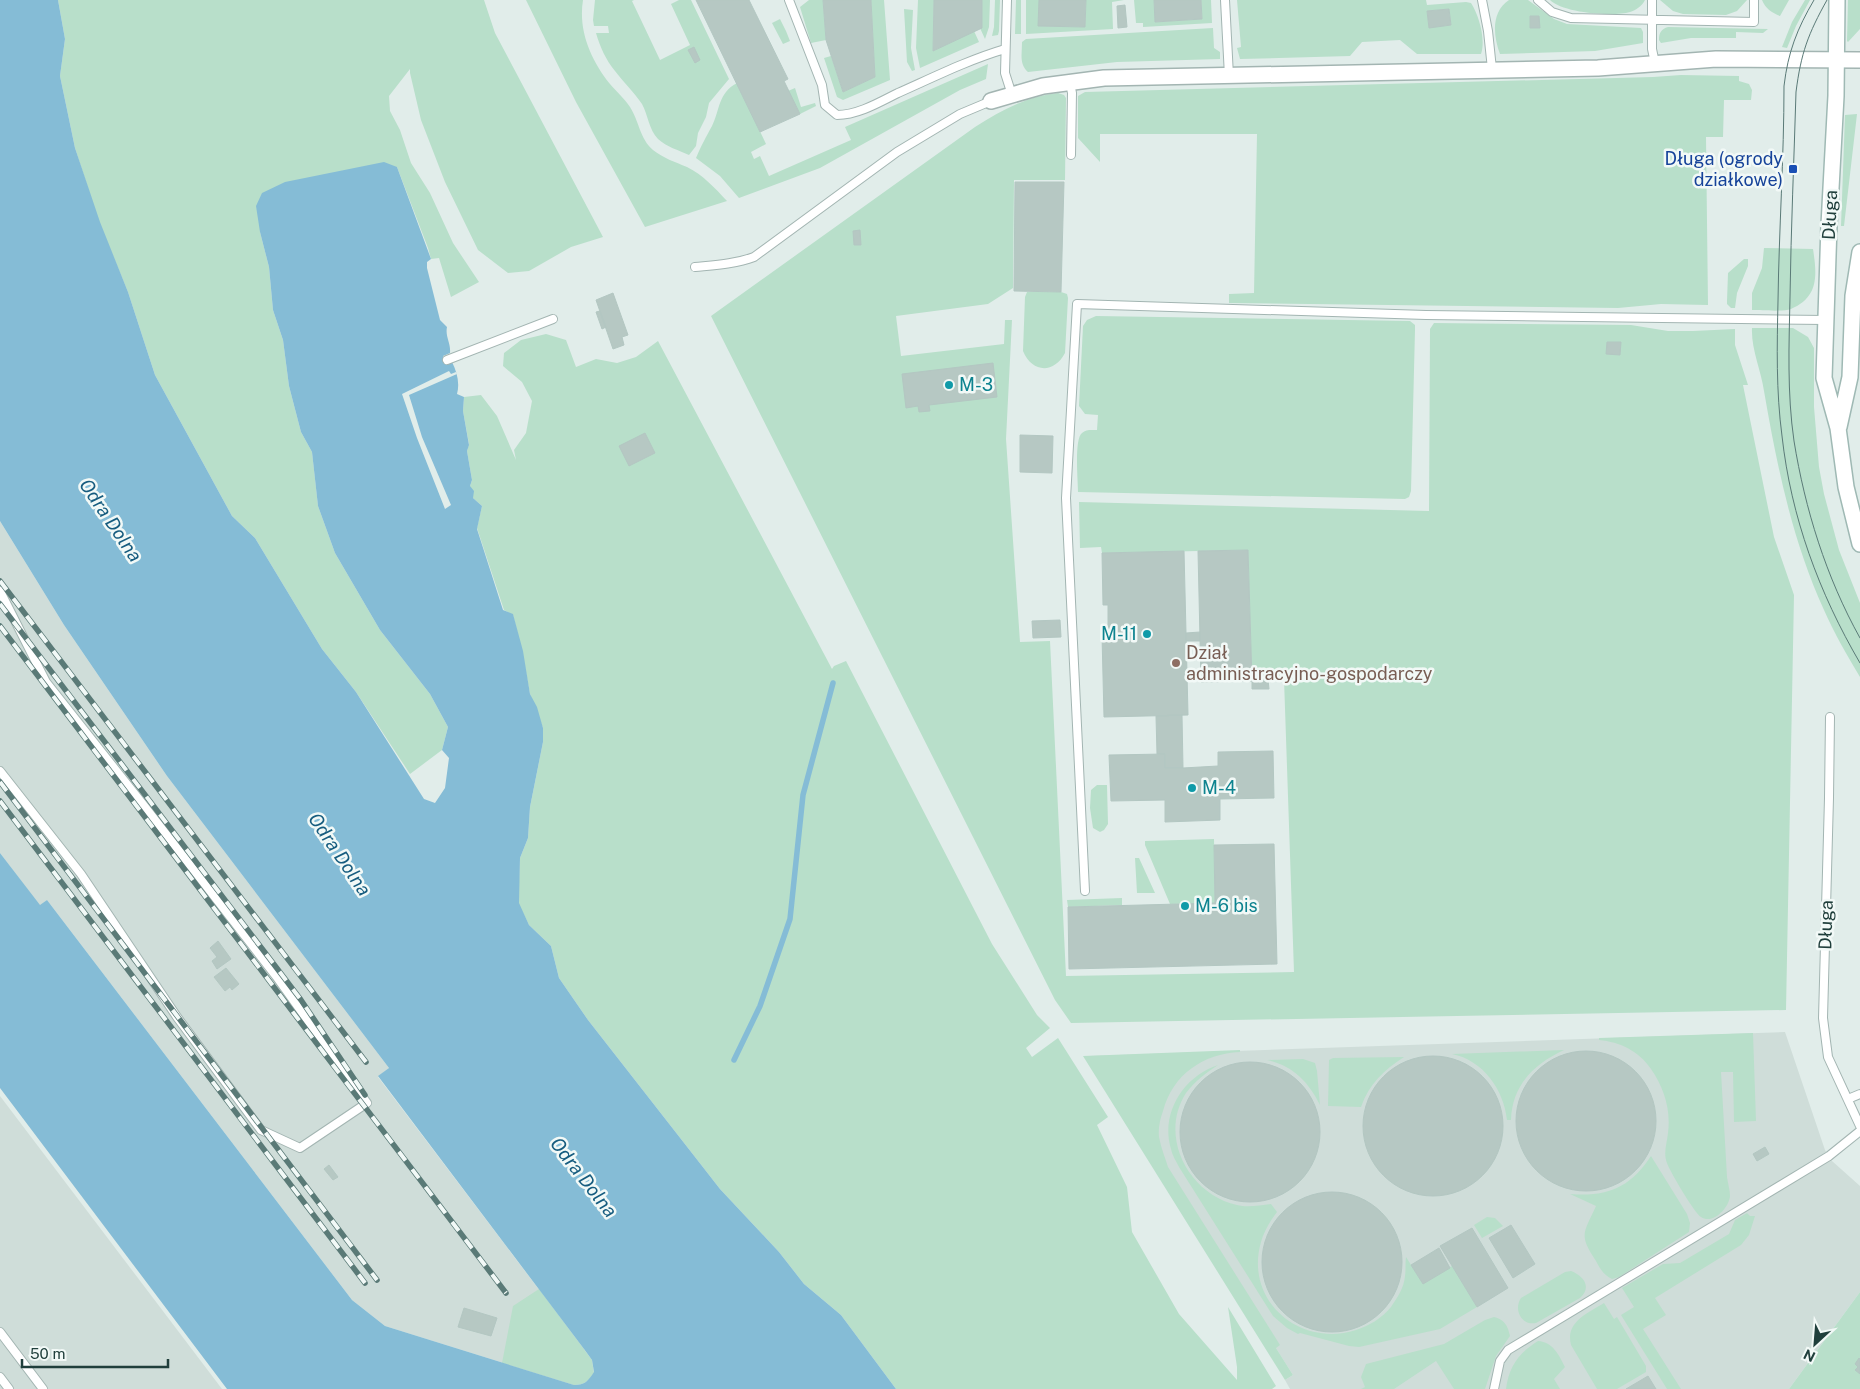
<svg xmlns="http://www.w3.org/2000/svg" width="1860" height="1389" font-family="'Public Sans',sans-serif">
	<rect width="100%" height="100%" fill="#e1edea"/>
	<!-- built -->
	<path fill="#cfddd9" d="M0,521L64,625L167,776L389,1068L378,1077L584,1349L574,1385L385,1326L352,1300L47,900L40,906L0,853Z
		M1785,1032L1825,1150L1832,1161L1860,1186V1292L1789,1389H1290L1285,1380L1293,1375L1090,1056Z
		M0,1096L222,1389H0Z"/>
	<!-- green -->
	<path fill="#b8dfca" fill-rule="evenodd" d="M58,0H484L495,33L603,237L571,247L529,271L508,273L478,250L445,182L421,120L410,73V69L389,96L390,111L400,130L411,163L430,193L453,243L479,282L451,297L439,258L431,259L428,248L397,167L260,232L269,267L273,310L283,340L289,386L301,432L312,452L318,506L335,553L380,630L430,694L448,727L442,750L410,774L356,692L322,649L255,538L232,516L155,375L128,292L99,222L75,148L60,76L65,39Z
		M526,0H583C578,31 591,60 610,84C617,92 624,98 630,107C639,121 640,139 653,150C663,158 675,162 687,167C703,175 715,188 727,201L645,227L576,102Z
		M595,0H634L632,1L660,60L690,45L671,4L679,0H691L729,79L709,103L706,117L698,133L696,146L689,155C678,150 667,147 658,139C649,130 648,115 642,104C634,92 624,83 615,71C606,60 600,47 596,33H609L608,26H594L593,20Z
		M809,0H823L826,40L811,43L800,7Z
		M871,0H884L890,80L843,100L837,97L824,58L831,56L843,92L875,77Z
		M918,0H934L933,51L974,31L979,42L920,68L916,48Z
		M982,0H990L989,27L985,39L980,28L982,27Z
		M995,0H1000L999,31L998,35L992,36L994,27Z
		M1016,0H1021V34H1015Z
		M1026,0H1039V26L1085,27L1086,0H1124L1112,2L1113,29L1026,34Z
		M1134,0H1154L1156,22L1202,19L1201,0H1211L1212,23L1143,27V23H1136Z
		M1237,0H1426L1427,5L1466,2L1471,3C1479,15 1486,40 1481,54H1417L1400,40L1362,42L1350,56L1240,59L1237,48L1241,47ZM1449,9L1451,25L1429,27L1427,11Z
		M1509,0H1528L1554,19L1567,24L1641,28L1643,32V43L1595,51L1500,54C1493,35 1491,12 1509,0Z
		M1550,0H1645C1642,6 1636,10 1630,12C1613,17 1563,13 1550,0Z
		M1660,0H1747L1737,11L1726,15L1683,14L1673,11Z
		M1762,0H1789L1780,16C1772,13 1765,8 1762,0Z
		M1805,0H1810L1796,26L1787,48L1782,47L1792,22Z
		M1848,0H1860V29L1848,42L1847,41Z
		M904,9L913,10L911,48L915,70L912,71L907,62Z
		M780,19L786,31L790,41L783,44L772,23Z
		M1668,27L1768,29L1763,33L1736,32V38H1691L1661,43L1659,40C1659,33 1661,29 1668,27Z
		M1213,28L1214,48L1220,52V59L1117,62L1028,72C1019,64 1022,54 1022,42L1026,39Z
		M988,64L986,79L960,90L820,168L739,198L720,176L696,158C701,146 706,137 712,126C720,110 718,93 737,83L766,144L751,152L754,159L760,156L769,176L851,140L845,127Z
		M1681,75L1739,76V81L1749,84L1752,90L1751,100H1724L1723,137H1706L1708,305L1661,304L1618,308L1229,303V294L1254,293L1257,134H1100V162L1078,138V96L1085,92L1653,77Z
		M795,88L801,107L815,103L816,106L800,114L788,91Z
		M1058,93L1064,95L1066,98L1065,180H1014L1013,288L988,304L896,316L901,356L1004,344L1005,320H1012L1006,439L1020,642L1050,641L1066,976L1294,972L1284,679L1252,681L1248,550L1102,553L1101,547L1080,548L1079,502L1429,511L1430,329L1434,323L1631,325L1668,331H1693L1735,329V345L1748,385H1743L1774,537L1794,595L1786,1010L1071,1023L1055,1000L711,316L975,127C1002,110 1025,97 1058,93Z
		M1857,114L1844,226H1841L1845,115Z
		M1764,248L1813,249C1817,275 1819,297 1791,309C1782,312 1762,310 1752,310V293L1762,268Z
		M1744,259H1748V266L1737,293L1735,308H1731L1727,304V301L1728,273Z
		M1027,292H1061L1067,294L1068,298L1065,353C1054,374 1032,373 1023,351L1025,297Z
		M1096,316L1410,321L1415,325V330L1411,491L1409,497L1405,499L1078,492C1078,481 1074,439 1082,433C1086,429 1092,430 1097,430L1098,415L1085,414L1079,406L1083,326L1087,320Z
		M1752,328H1793L1808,337L1814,348V407L1819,467L1824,494L1839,550L1860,603V677C1847,655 1834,633 1824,610C1792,540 1777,466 1764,391C1761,370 1751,349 1752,328Z
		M546,334L566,340L576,367L596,359L617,363L636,357L658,341L832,669L834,666L846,661L992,944L1037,1015L1050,1028L1026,1048L1032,1057L1058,1038L1108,1117L1097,1125L1127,1187L1132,1232L1179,1314L1237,1380V1367L1228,1307L1276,1386L1272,1389H896L841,1315L804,1284L779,1252L720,1189L588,1020L559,978L551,946L529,925L518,903L520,858L528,838L530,807L543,742V728L530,694L522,651L513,615L504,610L477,528L482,506L473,498L470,486L472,480L467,451L469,444L463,411L464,397L481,395L497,416L516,460L514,450L526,433L532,401L522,382L503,366L504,353L521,340Z
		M1097,785H1107L1108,824L1104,830L1100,832L1093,828L1090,808L1091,790Z
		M1214,839L1215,903L1170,904L1145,845V841Z
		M1135,858H1139L1155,893H1137Z
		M1122,898V905L1068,907L1067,900Z
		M1753,1033L1756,1121L1734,1122L1733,1072H1721L1727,1177C1728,1184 1730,1190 1730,1196C1729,1208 1713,1225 1701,1217C1695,1214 1669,1170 1667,1163C1663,1153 1667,1143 1668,1133C1671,1109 1664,1088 1651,1069C1639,1051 1620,1042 1599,1040V1038Z
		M1240,1050V1052C1203,1054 1173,1074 1163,1111C1160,1119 1158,1129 1159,1137C1161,1148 1165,1157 1168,1167L1280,1345L1276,1348L1293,1375L1285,1380L1083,1056Z
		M1564,1050C1534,1064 1512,1085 1511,1120H1507C1504,1090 1483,1060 1452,1054Z
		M1404,1057C1384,1070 1369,1084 1361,1107L1328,1106L1329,1060L1333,1058Z
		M1303,1059L1315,1063L1317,1071L1320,1105C1309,1082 1292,1065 1267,1060Z
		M1218,1065C1206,1073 1195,1081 1186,1093C1158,1137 1189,1194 1237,1205C1248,1208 1260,1205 1271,1204L1277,1212C1270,1221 1264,1231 1261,1242C1244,1301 1300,1348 1356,1330C1369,1326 1382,1318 1391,1307C1397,1298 1404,1288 1405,1276C1406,1270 1405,1263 1406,1257L1423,1284L1452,1266L1477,1307L1440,1329L1359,1347L1349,1346L1300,1333L1298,1334L1287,1328L1273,1316L1179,1167C1176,1161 1172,1155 1171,1149C1160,1113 1184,1076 1218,1065Z
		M1651,1156L1687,1214L1690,1223L1689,1232L1619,1277L1612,1279C1604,1275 1600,1269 1596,1261C1578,1234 1584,1233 1596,1206L1570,1194C1607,1197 1630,1188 1651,1156Z
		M1747,1213L1750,1216H1755L1749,1235L1741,1245L1655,1298L1666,1315L1643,1329L1681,1389H1667L1621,1315L1634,1307L1622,1288L1663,1264L1680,1263L1729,1234L1735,1220Z
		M1487,1217L1495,1218L1503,1226L1482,1238L1474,1225Z
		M1571,1271C1584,1276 1592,1287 1580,1298L1536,1323C1522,1326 1513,1310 1521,1298L1565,1272Z
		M539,1289L592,1360L594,1373C588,1381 585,1385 574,1385L502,1363L513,1306Z
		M1860,1292V1389H1789Z
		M1604,1303L1614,1319L1617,1317L1646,1366V1372L1617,1389H1597L1571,1345C1565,1322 1588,1313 1604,1303Z
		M1494,1317C1504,1319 1508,1326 1510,1336L1496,1356L1485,1389H1454L1436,1361L1394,1389H1361L1365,1387L1361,1377L1366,1364L1444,1344L1485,1320Z
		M1538,1341C1553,1342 1559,1355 1565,1367L1554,1379L1560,1389H1506C1509,1366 1519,1353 1538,1341Z"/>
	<!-- water -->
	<path fill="#85bcd6" d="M0,0H58L65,39L60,76L75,148L100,222L128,292L155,375L232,516L255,538L322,649L356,692L424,799L435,803L445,788L449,758L442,750L448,727L430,694L380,630L335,553L318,506L312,452L301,432L289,386L283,340L273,310L269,267L260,232L256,206L262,193L285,182L384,162L397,167L431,259L427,262V268L440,320L447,327C445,337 451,343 450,353L443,356L447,364L452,362C457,372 460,383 457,394L464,397L463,411L469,445L467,451L472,480L470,486L474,491L473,498L482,506L477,529L503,610L513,614L523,651L530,694L537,707L543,728V742L530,807L528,838L520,858L519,903L529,925L551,946L559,978L588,1020L720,1189L779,1252L804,1284L841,1315L896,1389H227L0,1088V853L40,905L47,900L352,1300L385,1326L574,1385C585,1385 588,1381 594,1372L592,1360L584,1349L378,1076L389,1068L167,776L64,625L0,521Z"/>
	<!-- pier -->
	<path fill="#e1edea" d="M449,371L451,374L456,372L457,374L409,395L422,437L451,505L445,509L417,438L402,394Z"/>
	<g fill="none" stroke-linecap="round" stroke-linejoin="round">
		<!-- stream -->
		<path stroke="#85bcd6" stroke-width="5.5" d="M734,1060L760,1006L790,919L803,795L833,683"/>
	</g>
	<!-- building -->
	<path fill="#b6c8c3" stroke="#b3c7c2" d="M696,0H749L788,79L784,81L800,114L760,132Z
		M823,0H871L875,77L843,92L826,40Z
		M934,0H982V28L933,51Z
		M1039,0H1086L1085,27L1038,26Z
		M1154,0H1201L1202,19L1155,22Z
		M1125,5L1127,27L1118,28L1117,6Z
		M1449,9L1451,25L1429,28L1427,11Z
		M1530,16H1539L1540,28H1530Z
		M694,47L700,60L695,63L688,50Z
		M1015,182H1064L1061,292L1014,291Z
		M860,230L861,245H854L853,231Z
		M613,293L628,335L622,337L624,345L613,349L596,300Z
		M600,311L606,327L602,329L596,312Z
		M1607,342H1621L1620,355L1606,354Z
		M993,363L997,397L929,405L930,411L919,412L918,406L906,408L902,374Z
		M645,433L655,453L629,466L619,446Z
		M1020,435L1053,436L1052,473L1020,472Z
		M1248,550L1252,681L1201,682L1198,551Z
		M1184,551L1188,715L1104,717L1102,635H1108V605H1103L1102,553Z
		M1060,620L1061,637L1033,638L1032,621Z
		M1200,632V641H1186V633Z
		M1268,680L1269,689H1252V681Z
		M1182,715L1183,768H1165V754H1157L1156,716Z
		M1273,751L1274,798L1220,799V820L1165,822V800L1111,801L1109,755L1165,754V768H1183L1218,766V752Z
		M1274,844L1277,964L1069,969L1068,907L1215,903L1214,845Z
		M218,941L231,959L217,969L212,961L217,957L210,948Z
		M226,968L239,984L232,990L230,987L225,991L214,977Z
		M1516 1121a70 70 0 1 1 140 0a70 70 0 1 1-140 0Z
		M1363 1126a70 70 0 1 1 140 0a70 70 0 1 1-140 0Z
		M1180 1132a70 70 0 1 1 140 0a70 70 0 1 1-140 0Z
		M1765,1147L1769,1154L1757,1161L1753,1154Z
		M329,1165L338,1177L333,1180L324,1169Z
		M1262 1262a70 70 0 1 1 140 0a70 70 0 1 1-140 0Z
		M1511,1225L1535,1264L1513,1278L1489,1238Z
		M1472,1228L1508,1288L1477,1307L1440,1246Z
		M1439,1248L1450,1268L1423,1284L1411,1265Z
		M464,1308L497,1318L491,1336L458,1327Z
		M1859,1358L1860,1359V1374L1855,1370L1858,1367L1855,1364Z
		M1648,1376L1656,1389H1626Z"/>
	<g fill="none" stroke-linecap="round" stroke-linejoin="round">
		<defs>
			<path id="lane" d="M789,0L822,85L825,105L837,115C858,115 880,102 898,93C934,77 968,60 1005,49
				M1007,0L1005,73L1012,95
				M1225,0L1229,76
				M1482,0L1488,31L1492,69
				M1538,0L1552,12L1571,18L1754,22V0
				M1652,0V49L1655,63
				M1070,83L1072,93L1071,155
				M695,267C715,265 735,264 754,257L897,152L960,114L991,101
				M447,360L553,319
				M0,591L46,682L145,807L276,976L367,1103L300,1148L261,1130L177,1017L81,874L0,771
				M1830,717L1829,798L1823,1018L1828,1057L1860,1126
				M1085,891L1066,498L1077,304L1426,315L1826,320
				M1848,1099L1860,1094
				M0,1332L43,1389
				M0,1377L9,1389
				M1494,1389L1500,1361L1508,1350L1829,1156L1860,1131"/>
			<path id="street" d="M991,101L1043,86L1104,78L1598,68L1716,59L1860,60"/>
			<path id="secondary" d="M1837,0L1836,96L1829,225L1824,378L1838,428L1846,487L1860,544
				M1839,427L1850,377L1853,296L1860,252"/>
		</defs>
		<!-- lane casing -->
		<use href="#lane" stroke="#a3b5b2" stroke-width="10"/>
		<!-- street casing -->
		<use href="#street" stroke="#a3b5b2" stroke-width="18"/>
		<!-- secondary casing -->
		<use href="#secondary" stroke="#9fb9b4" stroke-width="18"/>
		<!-- lane -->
		<use href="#lane" stroke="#fff" stroke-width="8"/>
		<!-- street -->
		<use href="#street" stroke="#fff" stroke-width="15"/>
		<!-- secondary -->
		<use href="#secondary" stroke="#fff" stroke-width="15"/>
		<!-- tram -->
		<path stroke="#5a7a77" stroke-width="1" d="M1814,0C1797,29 1788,52 1784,86C1784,157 1779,229 1778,301C1777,346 1776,391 1782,436C1791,517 1819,593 1860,663
			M1827,0C1808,34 1801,53 1796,92C1794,160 1791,228 1790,297C1789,345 1787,393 1794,441C1805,509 1826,577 1860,638"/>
		<defs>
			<path id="rail" d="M0,581L366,1062
				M0,604L301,1000L365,1095
				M0,626L506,1293
				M0,782L377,1280
				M0,801L365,1283"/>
		</defs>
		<!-- rail casing -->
		<use href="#rail" stroke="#5a7a77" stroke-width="5.5"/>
		<!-- rail -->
		<use href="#rail" stroke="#f2f9f7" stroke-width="4" stroke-dasharray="11" stroke-linecap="butt"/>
	</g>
	<!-- markers -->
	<rect fill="#1a4fb4" stroke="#f2f9f7" stroke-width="2" x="1788" y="164" width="10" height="10" rx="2.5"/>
	<g fill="#0f9aa8" stroke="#f2f9f7" stroke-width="2">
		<circle cx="949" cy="385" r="5"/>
		<circle cx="1147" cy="634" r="5"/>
		<circle cx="1192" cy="788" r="5"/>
		<circle cx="1185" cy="906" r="5"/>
	</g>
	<circle fill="#8d6e63" stroke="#f2f9f7" stroke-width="2" cx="1176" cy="663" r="5"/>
	<g text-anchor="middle" stroke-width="5" stroke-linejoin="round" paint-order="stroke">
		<!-- transit labels -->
		<g font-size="18" fill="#164399" stroke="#f2f9f7" text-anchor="end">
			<text x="1783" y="165">Długa (ogrody<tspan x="1783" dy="21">działkowe)</tspan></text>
		</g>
		<!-- street labels -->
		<g font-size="18" fill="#203f3c" stroke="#f2f9f7">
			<text transform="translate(1830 215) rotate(-87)" y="6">Długa</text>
			<text transform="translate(1826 925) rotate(-88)" y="6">Długa</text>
		</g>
		<!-- culture labels -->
		<g font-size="18" fill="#0d838f" stroke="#f2f9f7" text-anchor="start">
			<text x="959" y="391">M-3</text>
			<text x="1137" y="640" text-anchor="end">M-11</text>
			<text x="1202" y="794">M-4</text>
			<text x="1195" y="912">M-6 bis</text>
		</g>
		<!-- education labels -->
		<g font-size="18" fill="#785e54" stroke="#f2f9f7" text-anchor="start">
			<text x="1186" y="659">Dział<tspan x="1186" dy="21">administracyjno-gospodarczy</tspan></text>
		</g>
		<!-- water labels -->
		<g font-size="19" font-style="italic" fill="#165c7f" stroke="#f2f9f7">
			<text transform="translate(111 520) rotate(56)" y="7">Odra Dolna</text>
			<text transform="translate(340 854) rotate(56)" y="7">Odra Dolna</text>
			<text transform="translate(584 1177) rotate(52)" y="7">Odra Dolna</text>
		</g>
	</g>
	<!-- north arrow -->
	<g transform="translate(1815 1344) rotate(206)" stroke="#f2f9f7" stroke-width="4" paint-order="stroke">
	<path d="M0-4L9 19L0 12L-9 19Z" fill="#203f3c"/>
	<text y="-8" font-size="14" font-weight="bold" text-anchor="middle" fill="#203f3c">N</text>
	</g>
	<!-- scale -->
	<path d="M22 1359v8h146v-8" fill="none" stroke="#203f3c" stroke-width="2.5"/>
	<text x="30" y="1359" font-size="15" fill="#203f3c" stroke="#f2f9f7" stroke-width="4" paint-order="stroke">50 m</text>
</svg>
